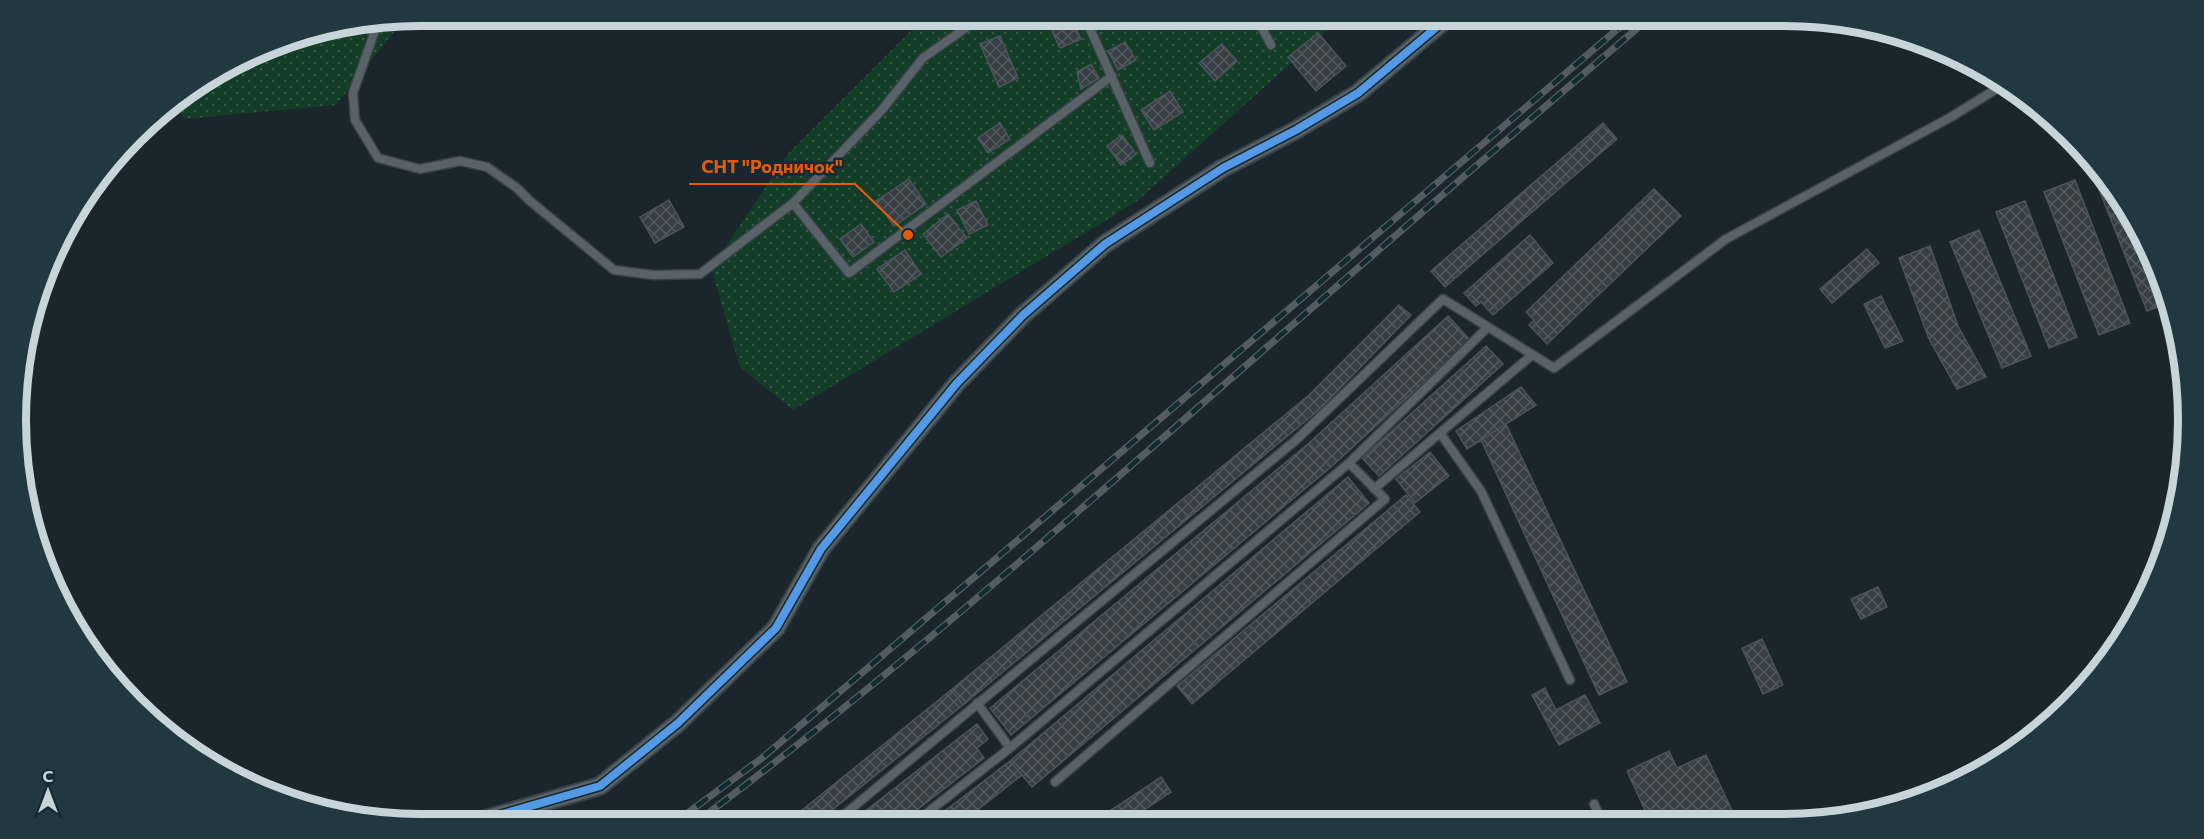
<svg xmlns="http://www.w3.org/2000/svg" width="2204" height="839" font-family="Commissioner,sans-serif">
	<defs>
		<pattern id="garden-dots" width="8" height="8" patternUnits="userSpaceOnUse" patternTransform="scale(1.5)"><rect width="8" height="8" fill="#133d27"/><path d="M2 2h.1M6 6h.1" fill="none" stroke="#345846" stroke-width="1.8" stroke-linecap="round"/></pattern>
		<pattern id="building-cross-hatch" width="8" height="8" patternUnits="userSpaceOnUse" patternTransform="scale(1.5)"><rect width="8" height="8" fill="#373f45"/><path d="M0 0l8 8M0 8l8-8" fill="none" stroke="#525a5f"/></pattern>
	</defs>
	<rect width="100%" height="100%" fill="#1a262c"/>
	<!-- garden -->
	<path fill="url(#garden-dots)" d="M916,15H1345L1136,202L793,410L740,367L711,268L789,153L918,24Z
		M401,18L402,22L336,105L184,119L174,100L217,69L289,37Z"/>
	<!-- building -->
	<path fill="url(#building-cross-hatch)" stroke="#4c535a" stroke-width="1.5" d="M1092,15H1110L1097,23Z
		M1189,15H1217L1201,29Z
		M1073,21L1081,39L1060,48L1052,31Z
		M1318,33L1346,66L1316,91L1288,57Z
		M1000,36L1018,78L999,87L980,44Z
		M1125,42L1136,60L1118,70L1108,51Z
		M1222,44L1237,61L1215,81L1199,63Z
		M1091,64L1099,78L1081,89L1077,72Z
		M1170,91L1183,112L1154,130L1141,110Z
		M1000,123L1010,139L988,153L978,138Z
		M1603,123L1617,139L1445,287L1431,271Z
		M1122,135L1136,154L1121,165L1107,146Z
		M2089,153L2135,218L2168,290L2171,302L2147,311L2085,154Z
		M909,179L926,204L894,226L876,201Z
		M2075,180L2130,323L2099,335L2044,192Z
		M1654,189L1681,216L1547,344L1529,325L1534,320L1526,312Z
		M669,200L684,227L655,243L640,217Z
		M976,201L988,225L969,234L957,210Z
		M2025,201L2077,337L2049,348L1996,212Z
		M948,214L967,238L941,257L923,234Z
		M861,224L874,242L853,257L840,239Z
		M1979,230L2031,356L2002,368L1950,242Z
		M1530,235L1553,263L1493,315L1481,302L1476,306L1464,293Z
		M1930,246L1958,326L1986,377L1957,389L1929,339L1899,258Z
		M1867,249L1879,263L1832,303L1820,289Z
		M905,250L921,274L894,292L877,269Z
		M1881,296L1903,341L1885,348L1864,304Z
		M1399,305L1411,315L1320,409L963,705L951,690L1309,395Z
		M1448,316L1470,340L1331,467L1309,443Z
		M1486,346L1503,364L1379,476L1362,458Z
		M1521,387L1536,405L1467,449L1456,431Z
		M1506,424L1627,682L1599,695L1481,440Z
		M1309,443L1331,467L1011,735L990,708Z
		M1430,452L1449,476L1415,503L1396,479Z
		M1348,477L1369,503L1032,787L1010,761Z
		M1406,495L1420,512L1192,704L1177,686Z
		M1878,587L1887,607L1861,619L1851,599Z
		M1762,639L1783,685L1763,694L1742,648Z
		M1545,688L1556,710L1585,695L1600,723L1559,745L1532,695Z
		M951,690L963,705L816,823H786Z
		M977,724L988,739L977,748L984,758L900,823H850Z
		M1669,751L1677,768L1706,755L1737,821H1650L1627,771Z
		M1010,761L1022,775L961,823H929Z
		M1983,767V769L1963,782L1941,789L1940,786Z
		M1161,777L1171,792L1126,822H1093Z"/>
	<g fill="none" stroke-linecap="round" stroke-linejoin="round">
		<defs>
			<path id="lane" d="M1084,15L1150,163
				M1255,15L1271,45
				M378,22L353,93L355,120L378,158L420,169L460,161L487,167L517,188L530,201L614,270L653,275L700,274L793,203L881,111L923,58L984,15
				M793,203L849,273L1112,76
				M1440,433L1481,491L1570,680
				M1374,489L1532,355
				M977,703L1010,748L1349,463L1488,327
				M1055,782L1385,499L1349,463
				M1594,804L1602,821
				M834,823L1296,440L1443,299L1554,368L1726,239L1951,117L2006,83
				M914,823L1010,748"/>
			<path id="street" d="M468,824L600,786L678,723L776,628L821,549L957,383L1023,315L1105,244L1223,168L1296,130L1358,93L1451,15"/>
		</defs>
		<!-- lane casing -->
		<use href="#lane" stroke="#384247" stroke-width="11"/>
		<!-- street casing -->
		<use href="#street" stroke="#384247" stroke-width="20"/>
		<!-- lane -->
		<use href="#lane" stroke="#596267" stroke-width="8"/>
		<!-- street -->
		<use href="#street" stroke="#596267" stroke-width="16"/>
		<defs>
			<path id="rail" d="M674,823L762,758L1634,15
				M695,823C869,694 1032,552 1195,410C1347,277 1499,145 1653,15"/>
		</defs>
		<!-- rail casing -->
		<use href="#rail" stroke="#535d61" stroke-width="7"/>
		<!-- rail -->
		<use href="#rail" stroke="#132a33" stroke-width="4.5" stroke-dasharray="14" stroke-linecap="butt"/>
		<defs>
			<path id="cycleway" d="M468,824L600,786L678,723L776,628L821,549L957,383L1023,315L1105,244L1223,168L1296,130L1358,93L1451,15"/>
		</defs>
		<!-- cycleway casing -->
		<use href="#cycleway" stroke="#132a33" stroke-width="11"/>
		<!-- cycleway -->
		<use href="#cycleway" stroke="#5399e6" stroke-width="8"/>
	</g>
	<!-- crop -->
	<path d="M0 0H2204V839H0ZM420 26H1784A394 394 0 0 1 2178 420V420A394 394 0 0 1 1784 814H420A394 394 0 0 1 26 420V420A394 394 0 0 1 420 26Z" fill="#213840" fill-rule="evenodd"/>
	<path fill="none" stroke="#c7d5da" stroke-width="8" d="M420 26H1784A394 394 0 0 1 2178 420V420A394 394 0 0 1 1784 814H420A394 394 0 0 1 26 420V420A394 394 0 0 1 420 26Z"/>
	<!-- callouts -->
	<path fill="none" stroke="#e8590c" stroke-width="2" d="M908 235L855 184H689"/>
	<circle fill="#e8590c" stroke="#132a33" stroke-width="2" cx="908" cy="235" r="6"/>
	<g font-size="18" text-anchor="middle" font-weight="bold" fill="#e8590c" stroke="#132a33" stroke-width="5" stroke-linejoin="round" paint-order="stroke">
		<text x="772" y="173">СНТ "Родничок"</text>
	</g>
	<!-- north arrow -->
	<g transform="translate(48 791)" stroke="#132a33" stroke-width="4.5" paint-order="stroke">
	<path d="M0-4.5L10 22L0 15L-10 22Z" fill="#c7d5da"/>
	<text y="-9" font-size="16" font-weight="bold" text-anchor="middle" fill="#c7d5da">С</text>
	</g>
</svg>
